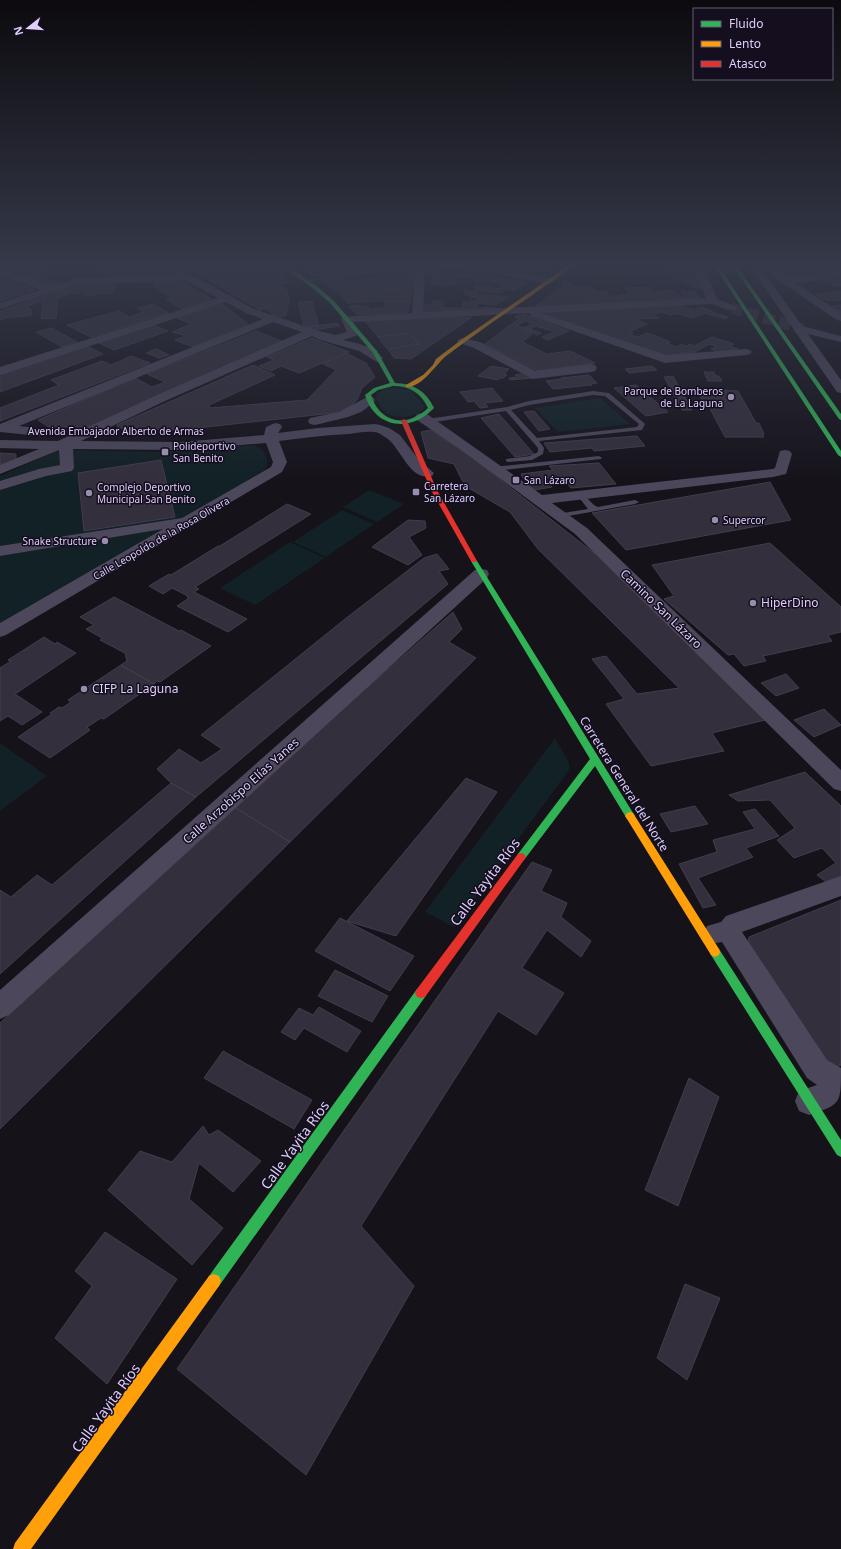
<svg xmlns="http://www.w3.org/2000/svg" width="841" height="1549" font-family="'Noto Sans',sans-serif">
	<rect width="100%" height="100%" fill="#15121a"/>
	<!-- green -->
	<path fill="#122125" d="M392,388L411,390L424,406V409C414,417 395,421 384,411C381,408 378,402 376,398C377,390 386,389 392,388Z
		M600,398L630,424L558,432L535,408Z
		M253,445C265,449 271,459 265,470L0,623V476L54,452L62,450L159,452Z
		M369,490L404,504L377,522L343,507Z
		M342,510L374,524L326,557L293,542Z
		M290,542L325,558L255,605L220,588Z
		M555,738L569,763V770L454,927L425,912Z
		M0,743L47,776L0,811Z"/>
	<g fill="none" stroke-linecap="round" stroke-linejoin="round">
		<!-- stream -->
		<path stroke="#0e1335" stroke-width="3" d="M640,265L670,277L712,299"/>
	</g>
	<!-- building -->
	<path fill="#342f3c" stroke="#433c4d" d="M0,265L8,268L17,265L19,266L14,268L20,270L36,266L32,268L43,271L38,273L34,271L27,275L50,272L51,274L37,276L58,284L49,287L0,270Z
		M93,265H154L168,274L163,275L111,277Z
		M183,265H268L287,279H285L289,282L279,284L287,291L288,294L289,301L286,316L279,317L271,314L272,313L266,309L274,307L278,308L276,305L260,310Z
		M298,265H330L333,268L307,271Z
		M354,265H379L383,269L316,277L307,271Z
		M397,265H415L414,269H400L402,266Z
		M489,265H514L532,268L537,265H554L545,271L535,269L530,273Z
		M779,265H831L793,270Z
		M831,265H841V272L792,278L779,271Z
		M670,267L692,268L693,271L696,272L675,270V271H672Z
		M380,269H414L413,284H405L402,289H381L383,284H370L369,279H377Z
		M684,270L696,272L701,287L696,288L671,276H682L681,274L686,275Z
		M433,271H440V275H455V273H476L526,283L515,290L503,289L500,293L476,290V286L501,289L503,287L500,286L503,284L484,280L476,284V277H455L456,285H432Z
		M0,277L35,290L0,301Z
		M841,277V286H835L822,279Z
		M338,278L346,281L369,279L370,284H368L374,289H379L375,291L380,301L347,303L341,295L321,280Z
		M155,282H182L212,299L182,309L166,299L171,297L153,286Z
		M562,282H570L588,306L534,307L564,285Z
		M115,284L112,293L94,294L93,296H85L83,291L76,294L62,290L79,285Z
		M368,284H383L381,289H402L405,284H413L410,301H380L375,291L379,289H374Z
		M588,286L595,291H592L593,292L606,291L615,304L588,306L574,287Z
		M650,287L661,302L638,303L624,288Z
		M62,290L71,293L58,298L56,318L41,319L43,301L26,307L31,309L32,315L11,318V316L0,320V311Z
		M674,290L686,300L661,301L655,292Z
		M463,291H477V294L481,295L483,294L509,297L495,305L477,303L476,308L491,307L496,309L471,311V301H477L476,297H470L469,294H465Z
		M680,291H685L689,294H691L688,292L693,291L701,298L688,300Z
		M841,291V300L827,301L815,294Z
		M629,294L638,303L627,304L618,295Z
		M609,296H620L627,304H615Z
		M312,301L319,326L306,328L304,327L298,302Z
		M385,301H410L408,312L385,314Z
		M432,301H443V308H463V302H469V312L420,313L421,305H432Z
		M153,304L169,313L91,337L67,325L119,311L129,317L143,312L138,308Z
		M222,304L249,325L193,347L175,340L187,336L172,332L191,324L177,318Z
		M357,305L363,307L368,306L369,309L384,308L385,314L357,315L349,306Z
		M679,305L694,310L700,307L711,310L709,311L728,317L725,319L704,313L692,318L676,313L671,315L660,312L653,316L660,318L634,319L647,324L629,332L633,333L630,335L638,337L647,333L653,335L670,342L667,343L676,347L681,344L686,346L690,344L694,346L712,337L734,344L730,346L738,349L718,352L711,349L717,347L709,344L695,352L664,356L542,314L546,311Z
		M841,305V313L832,307V306Z
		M524,314L569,331L547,340L542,337L555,332L536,326L530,329L541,333L537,335L523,328L533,324L526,321L517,325L513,323L520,319L515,317Z
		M472,317L411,359L394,358L388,349L419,344L409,333L378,337L365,321Z
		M337,323L340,326L313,330L307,327Z
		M513,323L533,333L522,342L547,354L570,351L595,363L537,371L485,344Z
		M153,325L168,331L114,350L99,343Z
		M52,328L77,342L62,347L36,332Z
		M256,331L284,342L88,427H49L38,420L135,378L152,387L165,382L147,374Z
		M409,333L419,344L387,349L378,337Z
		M312,338L349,352L299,373L281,366L271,371L259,366L274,360L267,357Z
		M87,346L103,354L0,392V375Z
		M156,349L169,355L159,358L146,353Z
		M346,353L366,363L375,377L362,388L357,400L350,407L333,413L179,430L118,428L117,425L253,365L275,375L209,405L210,408L307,400L336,370L323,364Z
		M131,356L150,363L0,421V408L59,385L51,380L102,361L111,365Z
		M491,366L509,369L504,374L507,375L503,378H500L498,380L478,376Z
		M652,366L657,370L629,373L625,369Z
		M704,372H714L716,376H719L722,381H708Z
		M526,373L532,378L510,380L509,378L518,377L515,375Z
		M589,375L597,383L591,384L592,385L553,389L546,381L562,379L561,378Z
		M673,376L692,410H682L664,377Z
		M636,385L668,412L646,416L614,388Z
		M492,388L503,401L485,403L488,407L480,408L474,401L468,402L460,392Z
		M722,390L738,391L756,423H759L764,434H762L764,437H725L707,403H703L699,393H724Z
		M534,411L550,429L539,431L524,412Z
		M499,414L534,454L515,457L481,418Z
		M431,430L470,456L598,556L765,720L712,733L724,751L651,766L606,704L624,699L592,659L606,656L637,694L679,688L538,549L510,512L465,486L454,464L428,458L421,432Z
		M637,436L645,446L594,451L592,448L550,452L544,443Z
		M0,453L16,454V459L0,466Z
		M161,460L175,517L84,531L78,473Z
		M599,463L616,484L571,488L562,477L546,479L552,487L535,490L525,482L521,474L553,470L549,466Z
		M770,482L791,520L626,550L592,513Z
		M287,504L311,514L195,587L199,589L194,592L247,619L228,632L177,606L189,598L187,597L188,596L172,588L163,594L149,586L169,574L171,575L218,546H220Z
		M408,520L425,521L426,528L409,537L422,555L408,565L372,547Z
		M770,543L841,607V632L828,635L832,641L763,656L766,661L744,666L734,654L728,655L664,599L674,596L652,565Z
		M437,554L449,569L439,571L448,584L196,797L171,783L157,769L179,749L201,763L222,749L201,735L345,619L424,558Z
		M114,597L179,631L181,630L211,646L160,682L157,681L154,684L121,665L127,661L125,653L100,640L102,638L86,629L94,625L80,617Z
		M453,612L462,629L449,642L476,658L290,842L236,808L334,717Z
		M44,637L55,644L57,642L76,653L15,694L42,712L22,725L8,716L0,721V668L11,661L8,660Z
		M121,665L154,684L104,719L101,718L87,727L90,730L50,758L18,737L52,714L50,713L59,707L62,708L71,702L68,700Z
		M786,674L799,688L776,696L761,683Z
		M824,709L841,725L814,737L794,720Z
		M805,772L841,806V881L830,885L817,875L836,863L822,848L794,858L777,840L795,828L770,800L738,801L729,795Z
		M466,778L497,792L396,936L347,921Z
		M171,783L196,797L0,974V890L11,897L37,875L52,885Z
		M695,806L708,824L671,832L660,814Z
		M236,808L290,842L0,1129V1023Z
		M755,809L779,836L746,848L753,857L698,878L716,905L703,908L679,864L717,852L713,840L755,829L743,812Z
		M532,862L552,870L541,891L567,903L561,917L591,941L581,957L547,930L522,968L564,993L536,1035L498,1011L361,1226L414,1286L306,1475L177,1369Z
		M841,900V1065L834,1068L822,1064L746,949L749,937Z
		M340,918L414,956L390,991L315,951Z
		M335,970L388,996L372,1022L318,996Z
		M319,1007L361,1031L347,1052L304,1028L295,1040L281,1032L299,1008L313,1015Z
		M223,1051L312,1100L294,1129L204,1078Z
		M689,1078L719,1097L678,1206L645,1190Z
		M203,1126L209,1135L218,1130L261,1161L233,1192L199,1163L189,1199L223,1228L192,1265L108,1190L140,1151L172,1162Z
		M105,1232L177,1279L107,1384L55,1338L92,1286L75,1271Z
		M685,1284L720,1298L687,1380L657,1358Z"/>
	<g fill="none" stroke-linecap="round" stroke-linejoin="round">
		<!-- street-tunnel -->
		<path stroke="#332e3c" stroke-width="11" stroke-dasharray="11 5.5" stroke-linecap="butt" d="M732,308L803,329"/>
		<!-- lane -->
		<path fill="#4c475b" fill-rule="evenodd" d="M367,271L369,273L305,282L303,281Z
			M593,391L609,393L644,423L645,424L642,430L539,441L544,448L543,454L532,460L508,462L506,461V459L530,456L538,452V448L506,411L428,423L425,421L428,419L507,407L529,401ZM593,395L605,396L639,424L637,427L537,438L511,410L529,405Z
			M599,456L602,458L601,459L494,471L491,469L494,467Z
			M581,493L583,494L594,505L598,507L635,500L639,502L635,504L557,518V514L588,509L577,495Z"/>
		<!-- street -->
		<path fill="#4c475b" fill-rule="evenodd" d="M161,265H173L254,309L319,331L335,335L347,332L341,319L342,317L412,313L415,271C430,253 526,274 549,278L554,281L549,284C519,279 452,260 425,272L423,312L706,298L693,265H703L717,299L736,306L737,308L736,310H728L712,304L541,313L666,355L746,349L750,350L752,352L750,354L746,355L665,363L531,316L530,313L353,322L359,331L356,336L343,340C356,343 374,346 383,358L381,360L377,362L359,351L321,340L312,336L165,401L81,441L180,442L264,435L266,427L275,423L280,424L282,427L278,433L318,428L375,424L380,425L389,428L400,435L419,460L434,473L432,476C409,482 401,446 385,437C382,435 378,432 374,432C366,431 357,433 349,434C326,435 303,438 279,441L287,462L282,472L6,635L0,637V623L163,529L0,556V546L182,518L271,467L273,462L266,443L180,450L73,449L74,468L72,471L46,476L0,490V481L39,469L60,465L59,450L0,474V465L39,449L0,448V440L58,441L157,395L302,332L273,322L19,426L45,429L47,432L45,435L40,436L0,432V424L263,319L246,313L226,302L0,375V367L218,298L188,281L79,284L0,309V303L40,290L0,275V269L51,286L78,278L177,275Z
			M749,265H759L802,326L841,336V342L808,334L841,380V393L837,392L826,376Z
			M764,265H774L788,278L841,271V277L796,283L841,313V321L837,320L778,280Z
			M463,338L480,342L535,371L591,364L595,365L597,368L595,371L591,372L533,379L472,347L459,343L457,341L459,339Z
			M369,396L373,397L375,400L373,403L361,412L348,417L315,425L310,424L308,421L310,418L339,412Z
			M422,413L427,414L542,495L773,469L775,468L780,451L785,450L790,451L792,454L786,474L773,477L552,503L587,528L841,770V791L834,789L575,534L464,452L417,420L415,417L417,414Z
			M481,569L487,570L489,574L487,578L9,1015L0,1019V990L475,570Z
			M841,876V896L742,932L827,1060L841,1068C841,1105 841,1104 809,1115L799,1111L795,1101L799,1091L817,1085L807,1078L722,942L716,943L707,940L704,933L707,926L721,922L726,916Z"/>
		<!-- fast -->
		<path fill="#30b455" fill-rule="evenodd" d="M281,265H286L319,288L334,301L377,351L395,383C413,383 426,391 434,408L433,409C410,433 375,428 365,395L374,388L390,383L373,353L330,303L315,290ZM393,386C410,386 421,393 428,408C407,428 380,424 371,395L378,390Z
			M714,265H718L841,451V457L838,455Z
			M732,265H736L841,414V420L839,419Z
			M474,559L477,561L635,816L633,819H627L595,766L524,860L521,861L518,860L516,857L518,854L590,759L471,561Z
			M715,947L719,949L841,1140V1157L837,1155L711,955L710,952L711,949Z
			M421,988L425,989L427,993L425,997L219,1286L214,1288L209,1286L207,1281L209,1276L417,989Z"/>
		<!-- slow -->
		<path fill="#ff9f0a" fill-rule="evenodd" d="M569,265H574C562,276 547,284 534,294C504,314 475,334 446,356C436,364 422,388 406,387V385L423,375L433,365L436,359L461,340Z
			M630,812L633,813L719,949L720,952L719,955L715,957L711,955L627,819L625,816L627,813Z
			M214,1274L219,1276L221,1281L219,1286L31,1549H13L15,1543L209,1276Z"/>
		<!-- jam -->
		<path fill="#e5322d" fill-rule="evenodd" d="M404,419L407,421L437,490L477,561L476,562H472L471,561L431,490L401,421Z
			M521,853L524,854L526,857L524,860L425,997L421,998L417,997L415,993L417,989L518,854Z"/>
	</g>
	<!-- sky -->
	<linearGradient id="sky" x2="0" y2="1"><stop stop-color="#0c0a0e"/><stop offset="0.55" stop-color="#353949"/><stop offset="1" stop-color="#353949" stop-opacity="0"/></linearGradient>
	<rect width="841" height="482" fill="url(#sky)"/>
	<!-- markers -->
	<g fill="#988dac" stroke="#140e1e" stroke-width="1.5">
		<circle cx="731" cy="397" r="4"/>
		<rect x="161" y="448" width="8" height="8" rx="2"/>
		<rect x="512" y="476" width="8" height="8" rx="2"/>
		<rect x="412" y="488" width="8" height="8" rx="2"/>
		<circle cx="89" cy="493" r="4"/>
		<circle cx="715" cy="520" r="4"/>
		<circle cx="105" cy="541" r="4"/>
		<circle cx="753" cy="603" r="4"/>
		<circle cx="84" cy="689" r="4"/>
	</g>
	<g text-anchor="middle" stroke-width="3" stroke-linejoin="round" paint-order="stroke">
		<!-- far-poi labels -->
		<g font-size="10" fill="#decffb" stroke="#140e1e" text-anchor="start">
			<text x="723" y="395" text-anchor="end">Parque de Bomberos<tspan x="723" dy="12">de La Laguna</tspan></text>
			<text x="173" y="450">Polideportivo<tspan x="173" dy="12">San Benito</tspan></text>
			<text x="524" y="484">San Lázaro</text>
			<text x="424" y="490">Carretera<tspan x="424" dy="12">San Lázaro</tspan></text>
			<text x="97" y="491">Complejo Deportivo<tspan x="97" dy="12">Municipal San Benito</tspan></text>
			<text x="723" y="524">Supercor</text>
			<text x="97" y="545" text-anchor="end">Snake Structure</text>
		</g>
		<!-- far-street labels -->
		<g font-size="10" fill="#decffb" stroke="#140e1e">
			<text x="116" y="435">Avenida Embajador Alberto de Armas</text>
			<text transform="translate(161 538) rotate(-30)" y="4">Calle Leopoldo de la Rosa Olivera</text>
		</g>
		<!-- poi labels -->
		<g font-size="12" fill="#decffb" stroke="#140e1e" text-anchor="start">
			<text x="761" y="607">HiperDino</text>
			<text x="92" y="693">CIFP La Laguna</text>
		</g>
		<!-- street labels -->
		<g font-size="12" fill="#decffb" stroke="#140e1e">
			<text transform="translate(661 609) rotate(44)" y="4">Camino San Lázaro</text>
			<text transform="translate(624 784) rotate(58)" y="4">Carretera General del Norte</text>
			<text transform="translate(241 791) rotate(-42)" y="4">Calle Arzobispo Elías Yanes</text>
		</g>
		<!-- near-street labels -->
		<g font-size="14" fill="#decffb" stroke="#140e1e">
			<text transform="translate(485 882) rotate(-53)" y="5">Calle Yayita Ríos</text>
			<text transform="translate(295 1145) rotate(-54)" y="5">Calle Yayita Ríos</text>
			<text transform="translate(106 1408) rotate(-54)" y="5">Calle Yayita Ríos</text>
		</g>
	</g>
	<!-- legend -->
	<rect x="693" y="8" width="140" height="72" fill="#140e1e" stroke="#655b76"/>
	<rect x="701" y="21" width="20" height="6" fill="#30b455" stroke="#655b76"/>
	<text x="729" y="28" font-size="12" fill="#decffb">Fluido</text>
	<rect x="701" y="41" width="20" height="6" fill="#ff9f0a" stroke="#655b76"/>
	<text x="729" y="48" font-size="12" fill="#decffb">Lento</text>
	<rect x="701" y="61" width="20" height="6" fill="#e5322d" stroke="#655b76"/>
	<text x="729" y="68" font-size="12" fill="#decffb">Atasco</text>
	<!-- north arrow -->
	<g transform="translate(28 28) rotate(253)" stroke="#140e1e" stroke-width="3" paint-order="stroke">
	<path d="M0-3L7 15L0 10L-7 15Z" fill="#decffb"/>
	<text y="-6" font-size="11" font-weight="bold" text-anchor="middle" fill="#decffb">N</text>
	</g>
</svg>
